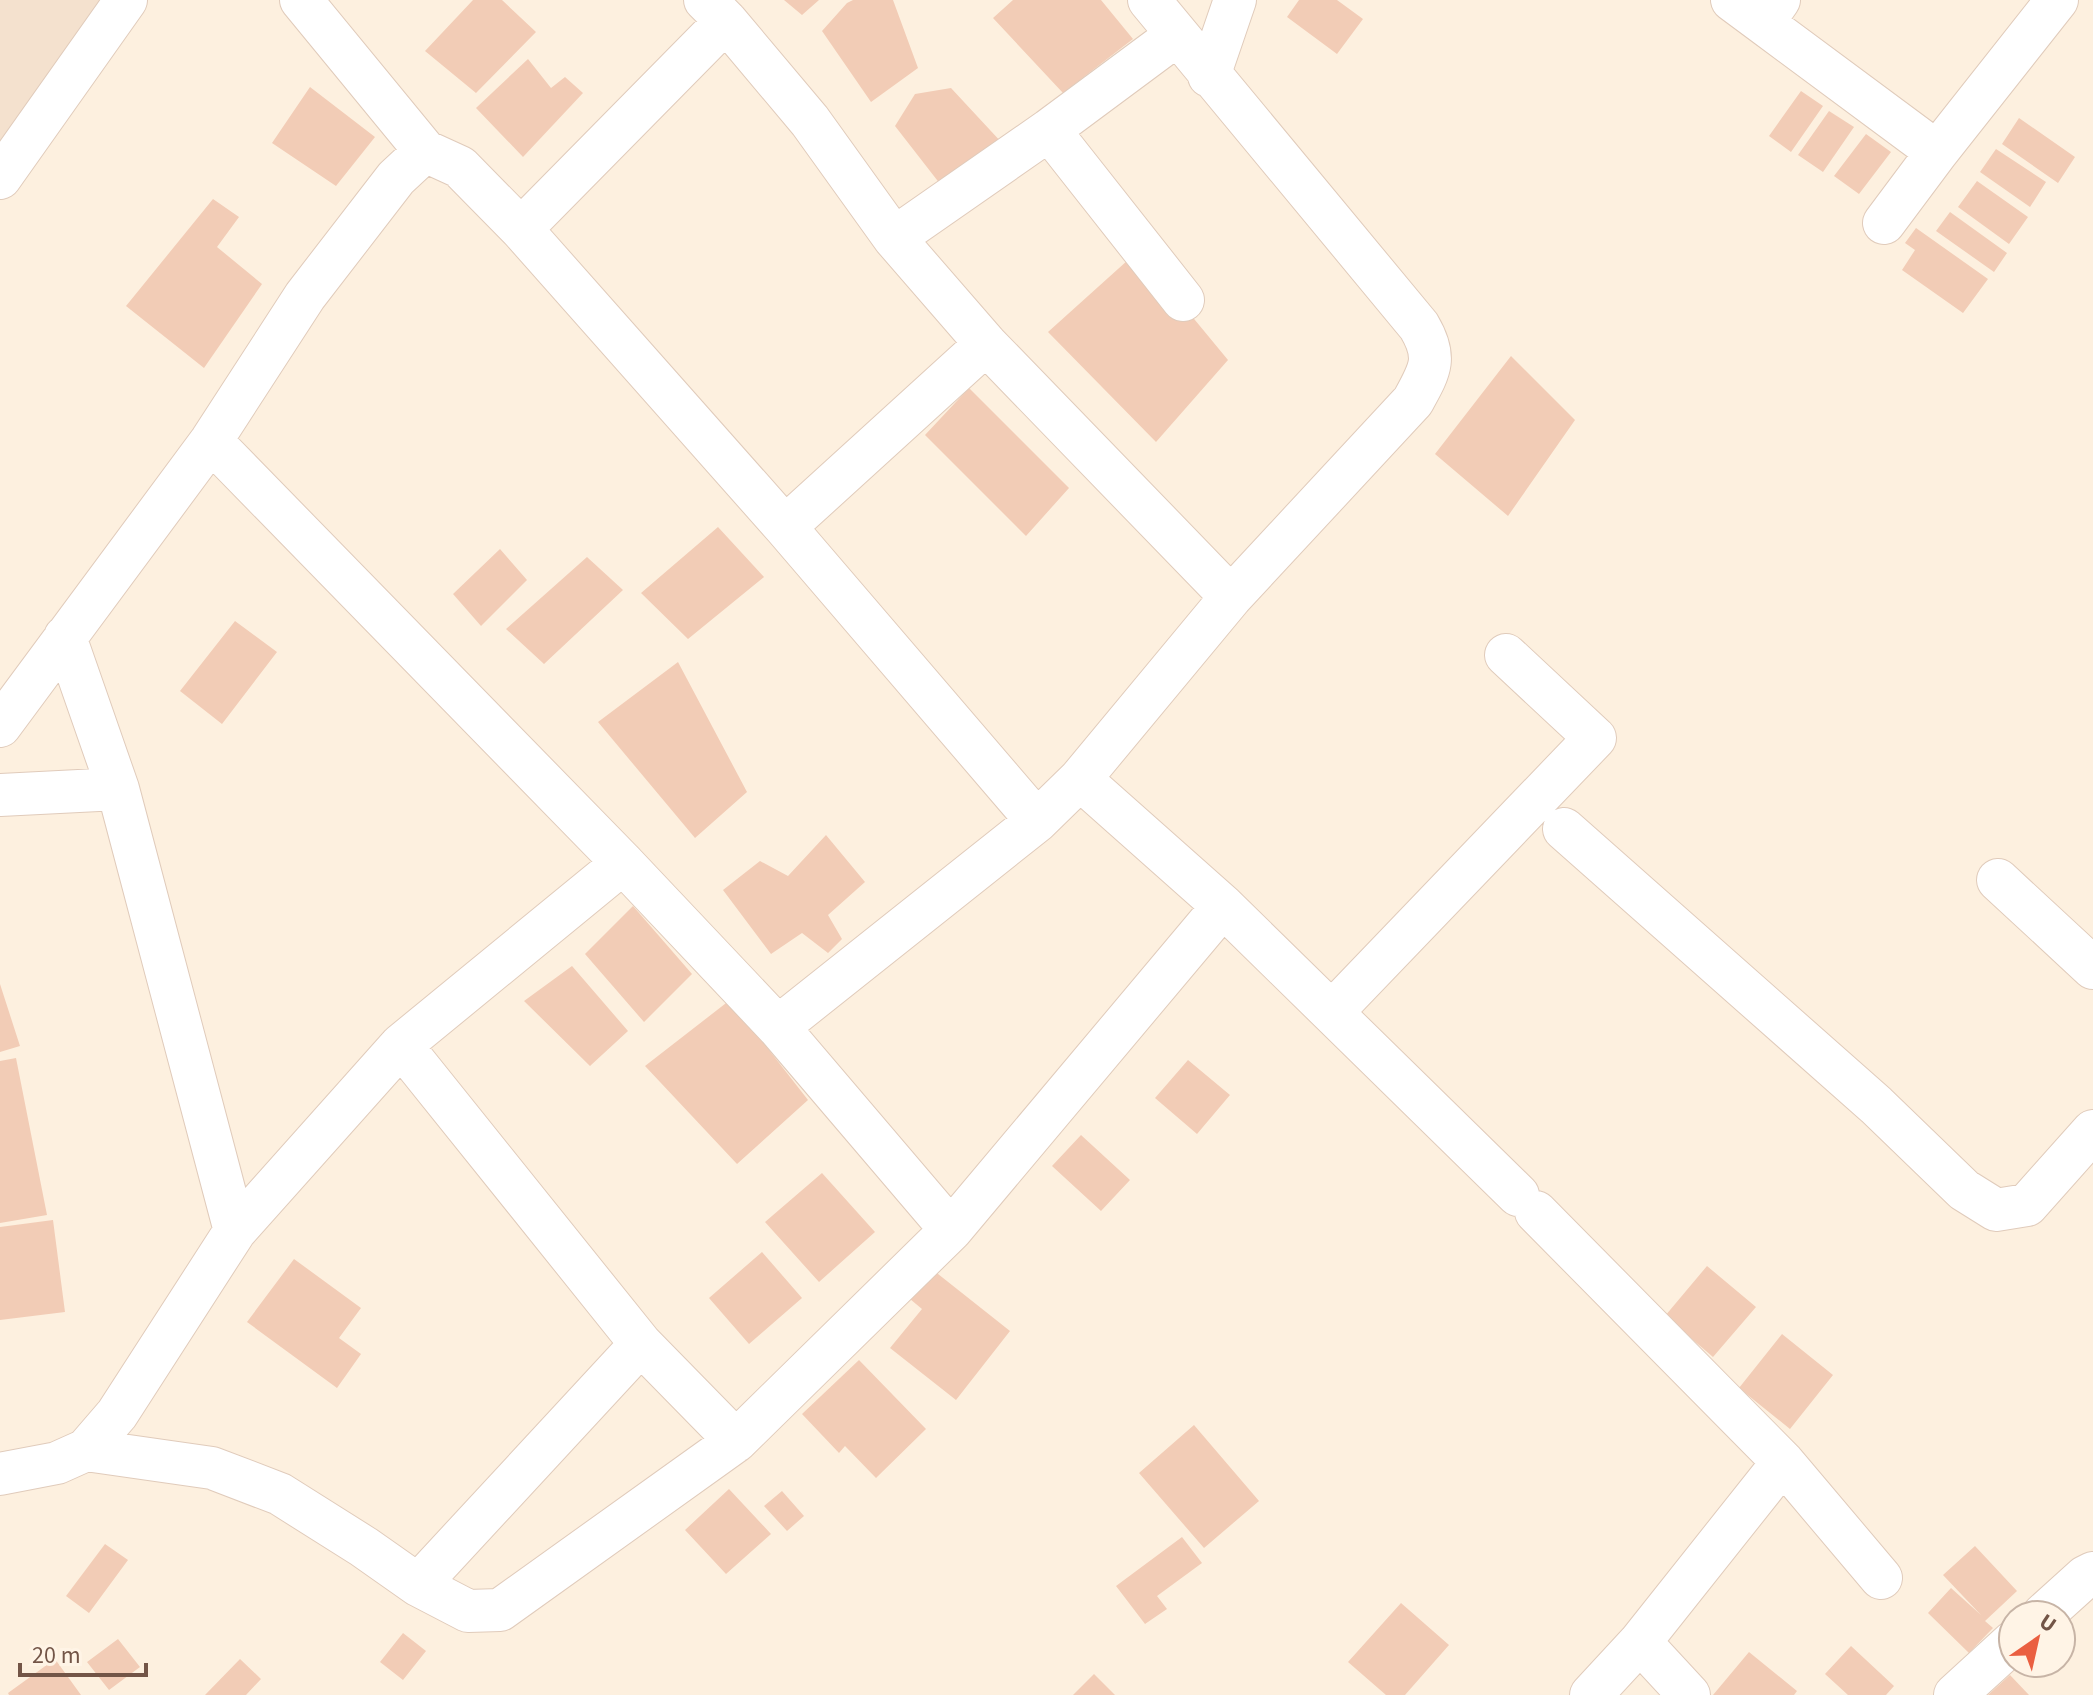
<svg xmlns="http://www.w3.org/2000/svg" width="2093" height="1695" font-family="'Source Sans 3',sans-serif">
	<rect width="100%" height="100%" fill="#fdf0df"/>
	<!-- residential -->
	<path fill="#f4e1ce" d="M0,0H118L0,168Z"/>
	<!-- building -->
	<path fill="#f2ccb6" d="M473,0H502L536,32L476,93L425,51Z
		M784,0H819L802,15Z
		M853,0H893L918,68L871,102L822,31L847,3Z
		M1013,0H1101L1133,39L1063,93L993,18Z
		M1299,0H1337L1363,19L1337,54L1287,17Z
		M528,59L551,88L565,77L583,93L523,157L476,108Z
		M310,87L375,137L336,186L272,143Z
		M951,88L1003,144L944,189L895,126L915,94Z
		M1801,91L1823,106L1791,152L1769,136Z
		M1829,111L1854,127L1823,172L1798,155Z
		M2019,118L2075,157L2058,183L2002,144Z
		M1866,134L1891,152L1859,194L1834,176Z
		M1996,149L2046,182L2030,207L1980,172Z
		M1977,181L2028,217L2009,244L1958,207Z
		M213,199L239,217L217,247L262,284L204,368L126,306Z
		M1950,212L2007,253L1994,272L1936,231Z
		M1916,228L1988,279L1963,313L1902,270L1915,250L1905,243Z
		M1138,251L1228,360L1156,442L1048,332Z
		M1511,356L1575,420L1508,516L1435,454Z
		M969,388L1069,488L1026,536L925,435Z
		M718,527L764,577L688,639L641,593Z
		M500,549L527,580L481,626L453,594Z
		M587,557L623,590L544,664L506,629Z
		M235,621L277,652L222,724L180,691Z
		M678,662L747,792L695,838L598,722Z
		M826,835L865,882L828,915L842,939L828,953L802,933L771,954L723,890L760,861L788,876Z
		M633,906L692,974L644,1022L585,954Z
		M572,966L628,1031L590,1066L524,1001Z
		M0,984L20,1046L0,1052Z
		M730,1000L808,1100L737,1164L645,1066Z
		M16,1058L47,1215L0,1223V1061Z
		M1188,1060L1230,1095L1197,1134L1155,1098Z
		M1081,1135L1130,1180L1101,1211L1052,1166Z
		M822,1173L875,1232L819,1282L765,1222Z
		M53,1220L65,1312L0,1320V1227Z
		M762,1252L802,1298L749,1344L709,1298Z
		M294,1259L361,1308L339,1338L361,1354L337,1388L247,1322Z
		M1707,1266L1756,1307L1713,1357L1665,1316Z
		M933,1270L1010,1331L956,1400L890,1348L922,1309L910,1299Z
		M1782,1334L1833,1375L1790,1429L1739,1388Z
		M859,1360L926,1429L876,1478L845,1446L839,1453L802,1414Z
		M1194,1425L1259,1501L1204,1548L1139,1473Z
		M729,1489L771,1534L726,1574L685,1530Z
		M782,1491L804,1516L787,1531L764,1506Z
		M1182,1537L1202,1563L1157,1596L1167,1609L1145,1624L1116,1586Z
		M105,1544L128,1560L89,1613L66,1596Z
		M1975,1546L2017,1591L1985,1621L1993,1628L1969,1653L1928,1613L1951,1588L1981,1615L1943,1575Z
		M1401,1603L1449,1645L1405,1695H1386L1348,1662Z
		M403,1633L426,1651L403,1680L380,1662Z
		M118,1639L140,1667L109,1690L87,1662Z
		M1851,1646L1894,1686L1886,1695H1848L1825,1674Z
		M1749,1652L1797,1691L1794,1695H1713Z
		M55,1659L81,1695H9L8,1693Z
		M240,1659L261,1679L246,1695H205Z
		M1094,1674L1115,1695H1073Z
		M2010,1675L2029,1695H1988Z"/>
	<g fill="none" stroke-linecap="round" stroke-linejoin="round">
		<defs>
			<path id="minor" d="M301,0L425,151
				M705,0L726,21L810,121L894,238L986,344L1231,597L1413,401C1430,370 1438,358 1419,326L1149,0
				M1732,0L1763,23
				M1779,0L1763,23L1937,152L2057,0
				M1209,76L1235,0
				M1049,130L1183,300
				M0,178L126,0
				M1884,223L1937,152
				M521,229L726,21
				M894,238L1049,130L1177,35
				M211,441L623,863L778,1027L951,1230L736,1441
				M785,527L986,344
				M0,726L211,441L305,296L396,178L425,151L460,167L521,229L785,527L1037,821
				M1080,779L1223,906L1518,1195
				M0,795L118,789L65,637
				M1564,829L1876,1105L1964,1190L1996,1210L2027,1205L2093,1131
				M1998,880L2093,968
				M1332,1012L1595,738L1506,655
				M778,1027L1037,821L1080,779L1231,597
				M1536,1212L1783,1462L1881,1578
				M951,1230L1223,906
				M235,1231L401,1045
				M86,1450L212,1468L280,1494L364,1547L418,1585L468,1611L500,1610L736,1441L641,1344L401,1045L623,863
				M0,1474L57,1463L86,1450L117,1414L235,1231L118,789
				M418,1585L641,1344
				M2043,1615L2085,1577L2093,1573
				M1640,1642L1689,1695
				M1591,1695L1640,1642L1783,1462
				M1955,1695L2013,1642"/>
		</defs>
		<!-- minor casing -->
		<use href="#minor" stroke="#e0cbbb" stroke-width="44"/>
		<!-- minor -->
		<use href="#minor" stroke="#fff" stroke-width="42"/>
	</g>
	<!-- north arrow -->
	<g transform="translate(2037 1639) rotate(34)"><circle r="38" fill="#fff4e6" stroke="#c7b4a6" stroke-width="2"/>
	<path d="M0-6L14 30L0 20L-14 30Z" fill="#ea5f41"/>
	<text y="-12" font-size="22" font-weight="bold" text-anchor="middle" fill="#735547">U</text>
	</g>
	<!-- scale -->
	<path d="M20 1663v12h126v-12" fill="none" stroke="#735547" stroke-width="4"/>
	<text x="32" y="1663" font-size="24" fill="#735547" stroke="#fff4e6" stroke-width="6" paint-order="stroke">20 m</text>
</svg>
